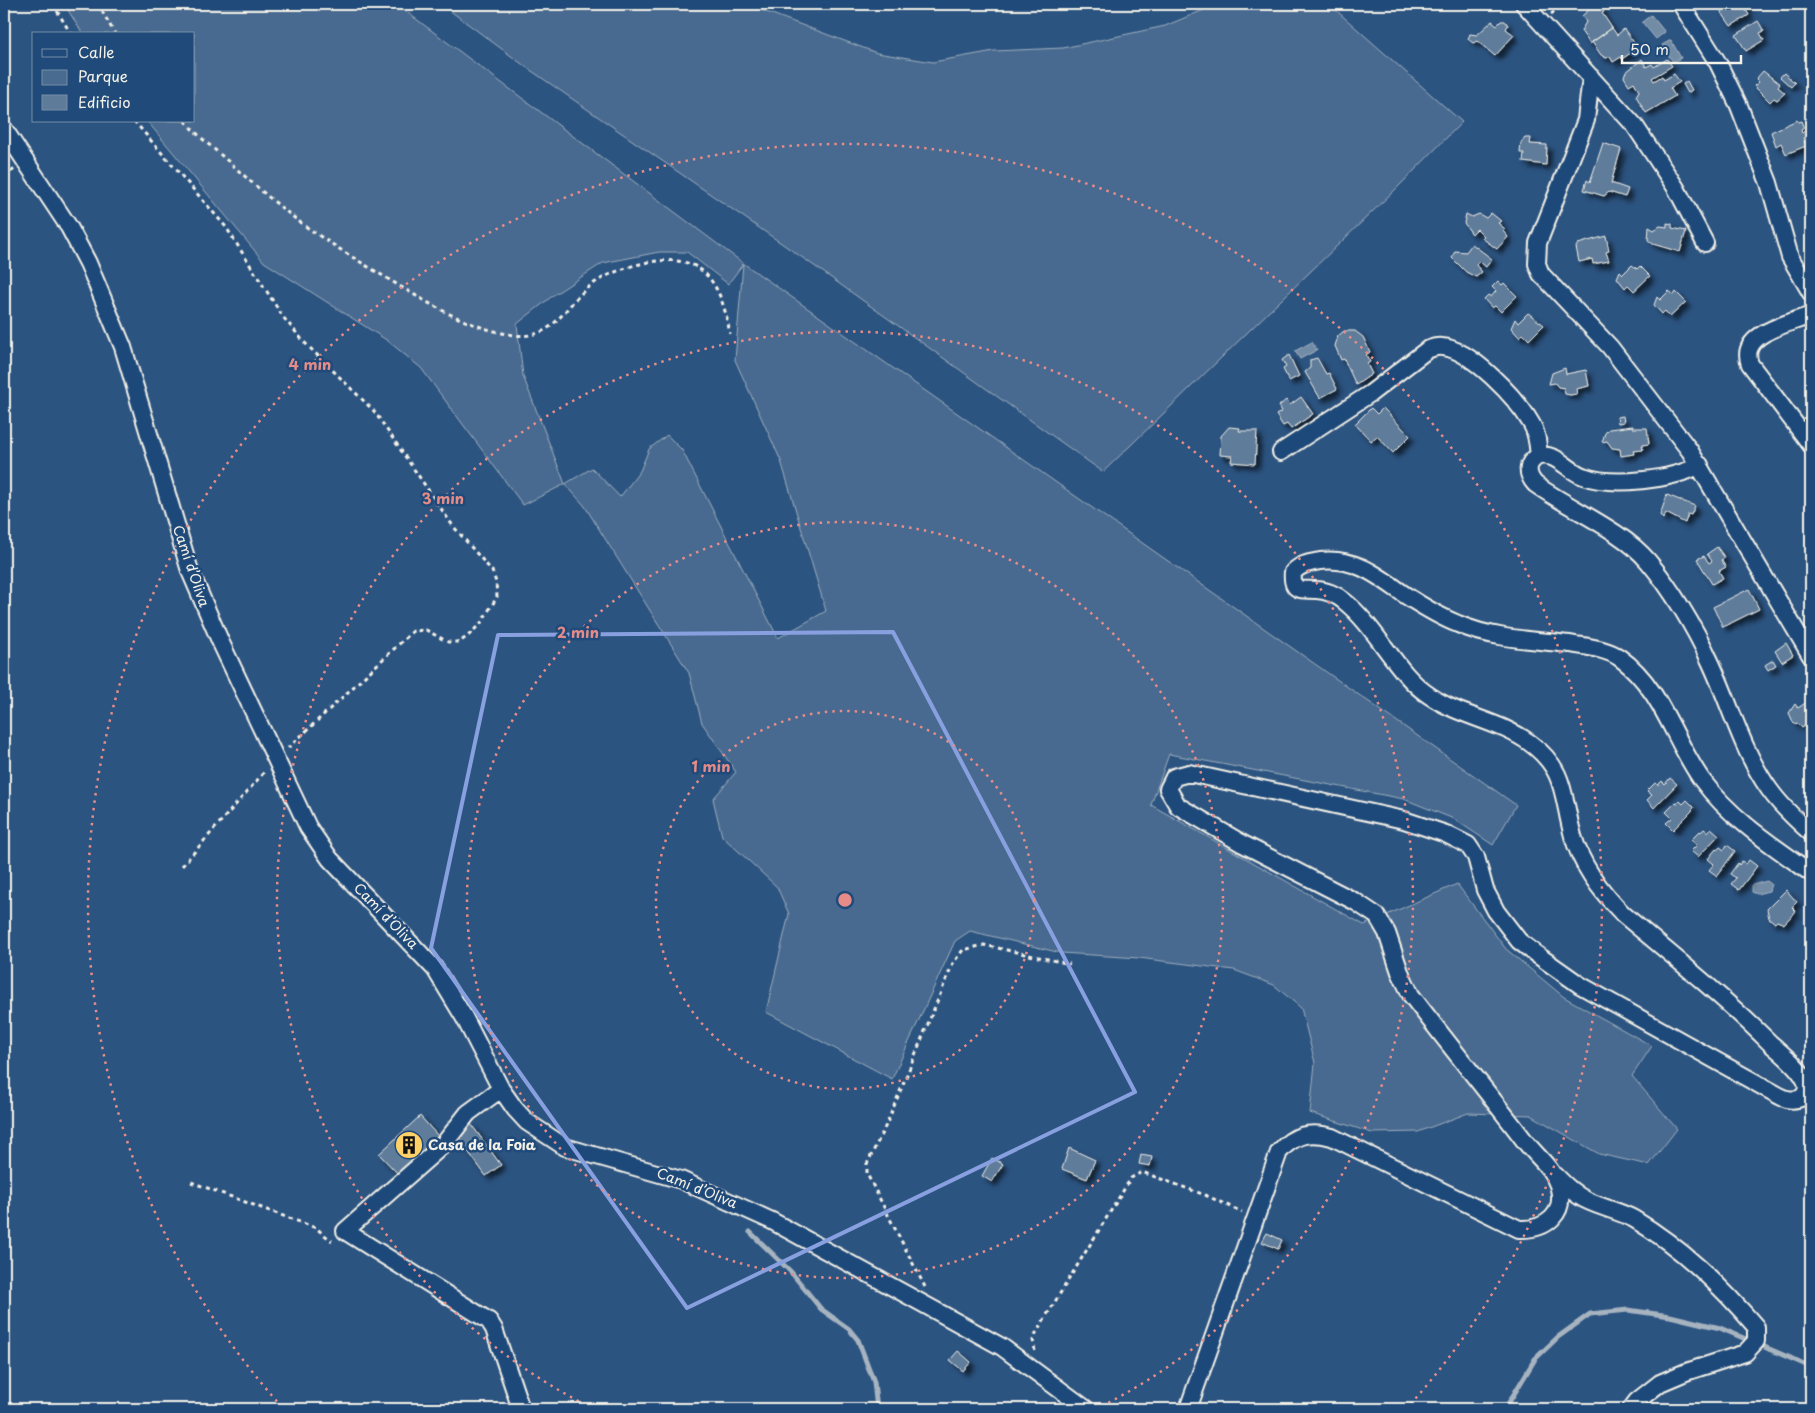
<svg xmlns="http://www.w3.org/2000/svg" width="1815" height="1413" font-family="'Playpen Sans',sans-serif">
	<defs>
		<filter id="shadow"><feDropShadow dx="4.5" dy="4.5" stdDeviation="2.5" flood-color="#0009"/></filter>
	</defs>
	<rect width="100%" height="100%" fill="#2c5481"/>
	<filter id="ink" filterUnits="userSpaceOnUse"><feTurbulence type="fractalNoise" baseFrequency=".02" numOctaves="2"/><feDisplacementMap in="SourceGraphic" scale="10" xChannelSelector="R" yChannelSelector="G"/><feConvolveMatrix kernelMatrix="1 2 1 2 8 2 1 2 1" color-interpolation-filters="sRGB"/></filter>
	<g filter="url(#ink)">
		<!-- green -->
		<path fill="#496b90" stroke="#9eaebc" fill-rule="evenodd" d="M64,4H396L743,263L1516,805L1493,845L1454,819L1404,799L1169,754L1151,805L1364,925L1457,884L1506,949L1564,997L1652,1046L1632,1076L1677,1129L1649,1165L1599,1154L1531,1115L1468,1113L1418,1132L1372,1133L1310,1113L1315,1063L1301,1008L1274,985L1234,970L1139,958L1061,953L970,931L955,941L892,1079L766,1012L789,914L777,887L722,836L713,799L736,772L702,723L689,673L584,505L565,484L523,505L421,368L388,341L264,262L147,121H194V34H83ZM659,252H687L728,284L743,264L735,360L781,461L826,611L778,638L682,450L667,435L649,449L640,471L620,497L592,468L565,484L523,376L517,324L555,294L603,263Z
			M441,4H745L877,53L933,62L994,51L1063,48L1165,26L1218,4H1329L1462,122L1399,186L1103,472L813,265L526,67Z"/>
		<!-- water -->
		<path fill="#738ca6" stroke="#a7b4c0" d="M1651,15L1665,32L1656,39L1642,22Z
			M1671,40L1681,58L1673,62L1662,45Z
			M1312,342L1317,350L1300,359L1295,351Z
			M1767,881L1771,884L1769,891L1757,894L1752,892V885Z"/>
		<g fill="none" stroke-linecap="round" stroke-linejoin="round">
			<!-- stream -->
			<path stroke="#a7b4c0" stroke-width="5" d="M750,1232L791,1272L821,1309L849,1329L858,1340L874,1382L877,1409
				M1505,1409L1535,1359L1558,1337L1590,1314L1628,1310L1670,1316L1720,1328L1811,1367"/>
		</g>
		<!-- building -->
		<path fill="#5e7b9a" stroke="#f4f1e8" filter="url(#shadow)" d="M1595,4H1598L1604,12L1602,13L1612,28L1590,44L1581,31L1586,22L1582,16Z
			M1731,4H1747L1749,6L1745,8L1749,15L1731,26L1720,10Z
			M1492,21L1497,25L1501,21H1505L1508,25L1506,29L1514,35L1495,56L1477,41L1473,43L1468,39L1470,34L1477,35Z
			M1758,21L1764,31L1760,33L1764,40L1746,51L1736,35Z
			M1612,28L1617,35L1624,29L1638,48L1622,59L1621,57L1613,62L1610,57L1606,58L1601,55L1592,42Z
			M1642,59L1646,67L1652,64L1654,67L1667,59L1672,66L1652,78L1654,81L1662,76L1664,80L1674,74L1680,82L1670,88L1675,96L1646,113L1636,96L1639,91L1634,82L1629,85L1624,77L1625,73Z
			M1763,71L1780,84L1778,87L1785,93L1777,100L1774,98L1770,102L1754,86L1759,82L1756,79Z
			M1784,73L1795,83L1791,87L1780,77Z
			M1687,81L1692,90L1688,93L1683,84Z
			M1797,120L1798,122L1801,121L1804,128L1801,130L1802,133L1805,131L1807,137L1803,138L1806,146L1786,154L1781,143L1776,146L1771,132Z
			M1525,138H1531L1530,144L1547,145L1546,165L1523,162L1524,153H1520L1521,143Z
			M1603,143L1621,149L1611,183L1628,189L1625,197L1609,192L1604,196L1584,190L1587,180L1590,182Z
			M1491,213L1501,221L1498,223L1505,229L1503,231L1508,237L1497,249L1482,238L1484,236L1477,229L1472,234L1464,223L1466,214L1472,217L1479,214L1486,218Z
			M1667,223L1672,224V228L1686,231L1680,252L1653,244L1648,240L1649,227L1654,230L1660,226L1667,227Z
			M1606,236L1609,251L1606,252L1609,261L1593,264L1592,259L1579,262L1576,247L1578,244Z
			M1472,244L1492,259L1486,267L1479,261L1476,265L1482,272L1476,277L1466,272L1452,258L1455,251L1466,252Z
			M1632,265L1637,269L1640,266L1650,276L1634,291L1628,285L1625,288L1617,278L1620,271L1623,274Z
			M1498,281L1502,285L1504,283L1517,296L1501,312L1495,306L1492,308L1484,299L1488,295L1491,297L1496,291L1492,287Z
			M1669,291L1674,295L1676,292L1686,302L1670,317L1665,311L1662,314L1654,305L1657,297L1660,300Z
			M1528,313L1544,325L1529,340L1523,334L1519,337L1511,328L1515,319L1518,323Z
			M1344,331H1355L1363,337L1370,352L1366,355L1370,362L1367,364L1372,374L1356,385L1344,359L1341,360L1335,346L1338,336Z
			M1289,355L1299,376L1289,381L1283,369L1286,367L1282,360Z
			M1317,358L1326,374L1329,373L1337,389L1320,398L1305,372L1310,368V360Z
			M1565,368L1566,374L1586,370L1589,386L1576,389L1577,394L1570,395L1565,394L1564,388L1558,387L1555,383L1549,384L1552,373Z
			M1301,397L1313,414L1291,429L1287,424L1283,426L1276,415L1282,411L1279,406L1286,400L1290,405Z
			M1371,408L1377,414L1383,408L1410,436L1393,453L1377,436L1371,441L1355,424Z
			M1623,416L1624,422L1618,423L1617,417Z
			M1633,426V428H1647L1649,444L1642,445L1643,450L1633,451L1634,454L1621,456L1620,449L1612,448L1607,441L1602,442L1605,433L1609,429Z
			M1229,427L1240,428L1239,431H1257L1255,464L1231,462L1232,456L1220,455L1221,436Z
			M1667,495L1695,506L1691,515L1688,514L1685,523L1666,513L1663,519L1660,515Z
			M1717,547L1725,558L1721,560L1726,567L1719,571L1723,578L1712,584L1697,559L1704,556L1709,563L1712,561L1707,554Z
			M1749,589L1759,609L1723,627L1713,607Z
			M1786,643L1793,655L1782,662L1775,651Z
			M1773,660L1776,665L1768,670L1765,665Z
			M1807,702L1811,708V721L1802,728L1797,723L1794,724L1789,713L1795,704L1798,708Z
			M1670,778L1677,784L1654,808L1647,800L1652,795L1647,791L1655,783L1658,785L1662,781L1665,784Z
			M1687,800L1694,807L1691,812L1673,830L1666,823L1672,818L1666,812L1675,803L1676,804L1680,801L1683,804Z
			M1711,828L1719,835L1698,857L1691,851L1697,845L1691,840L1700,831L1701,832L1704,829L1708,832Z
			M1727,845L1735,851L1717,876L1709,870L1714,864L1708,859L1716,849L1717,850L1720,847L1724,850Z
			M1749,860L1757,866L1739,890L1731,884L1736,878L1730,874L1738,863L1739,865L1742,861L1746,864Z
			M1786,890L1797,902L1792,907L1796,911L1784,924L1777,921L1775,923L1769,918L1767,909Z
			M420,1116L438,1136L398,1174L379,1154Z
			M471,1124L501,1165L486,1176L456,1135Z
			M1069,1148L1095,1160L1087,1179L1062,1169Z
			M1141,1155L1152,1157L1150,1166L1139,1164Z
			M992,1158L1003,1164L992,1182L982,1176Z
			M1267,1233L1282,1240L1278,1249L1262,1242Z
			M958,1351L971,1362L963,1371L950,1360Z"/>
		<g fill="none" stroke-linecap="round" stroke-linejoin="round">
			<defs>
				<path id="minor" d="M1524,4L1635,126L1676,188L1705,243
					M1681,4L1718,63L1739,106L1769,183L1790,257L1811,293
					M1591,77L1586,120L1538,243L1537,264L1541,274L1610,347L1690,451L1811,656
					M4,129L69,227L88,263L123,347L190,571L221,643L308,827L330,859L435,969L464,1017L501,1089L515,1109L527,1122L565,1147L681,1180L772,1221L1002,1347L1086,1409
					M1811,315C1789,324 1738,333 1750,364L1811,445
					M1281,452L1371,393L1427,350C1432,348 1436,346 1442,347C1471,349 1517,399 1531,423C1537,432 1538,445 1539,456C1526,462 1526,474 1535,484C1568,508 1622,530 1648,561C1671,588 1695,628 1710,661C1730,703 1742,751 1769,789C1781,806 1796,820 1811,833
					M1539,456C1556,452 1568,471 1583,476C1612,487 1672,480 1700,465
					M501,1089L468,1113L443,1145L345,1231L489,1321L494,1329L521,1409
					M1555,1175C1565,1185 1575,1195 1588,1201C1603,1208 1619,1211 1634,1219C1682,1248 1720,1285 1756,1327V1341L1745,1353L1686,1372L1660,1383L1637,1401L1631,1409
					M1188,1409L1279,1152C1294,1134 1310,1131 1332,1137L1519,1229C1546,1230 1567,1214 1558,1185C1552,1167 1535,1155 1524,1140C1487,1091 1448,1044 1411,995L1400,972L1387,933L1377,916L1356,902L1243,844L1178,806L1168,789L1174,777L1189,773L1404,820L1446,834L1468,845L1476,857L1485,890L1496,911L1519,941L1536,954L1580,985L1776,1094C1783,1098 1789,1101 1798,1099C1807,1097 1809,1086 1804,1078C1797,1065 1781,1053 1770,1043C1724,997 1674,957 1624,915C1602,893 1582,867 1573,836C1562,797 1567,770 1530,743C1500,721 1461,717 1430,696C1397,675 1377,627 1344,601C1337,595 1326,590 1316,590C1301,589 1291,593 1293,572C1301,564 1309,563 1320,561C1356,557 1378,576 1405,595C1422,606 1440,617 1458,624C1492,639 1533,640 1570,644C1586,647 1606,648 1620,658C1661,687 1674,741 1702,780C1731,819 1773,846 1811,873"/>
			</defs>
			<!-- minor casing -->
			<use href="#minor" stroke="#f4f1e8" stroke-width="20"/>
			<!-- path -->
			<path stroke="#f4f1e8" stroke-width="3" stroke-dasharray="4 4" stroke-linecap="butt" d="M53,4L71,34
				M98,4L115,34
				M1551,14L1566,4
				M134,121L226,227L283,317L305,343L374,411L453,526L492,571L496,582L497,597L481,623L467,637L459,642H448L426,630L413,631L288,748
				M185,121C198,136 214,149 229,162C252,183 276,204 301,223C330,244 362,263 393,282C431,305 469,328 513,335C553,340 560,312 585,290C610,268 673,248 701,270C720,285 726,312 730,334
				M4,176L15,169
				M182,866L266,770
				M191,1182L316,1228L332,1241
				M925,1287L867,1174V1164L887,1123L953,963L963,950L984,945L1070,964
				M1035,1351L1033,1340L1037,1331L1131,1178L1142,1172L1205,1195L1242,1212"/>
			<!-- minor -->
			<use href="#minor" stroke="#1f4a7a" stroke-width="16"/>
		</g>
	</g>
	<!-- marked area -->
	<path fill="none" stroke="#88a0e0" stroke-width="4" stroke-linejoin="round" d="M893,632L1135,1092L687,1308L431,948L498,635Z"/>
	<!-- distance rings -->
	<g fill="none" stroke="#e58c88" stroke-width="2.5" stroke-dasharray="2.5 5">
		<circle cx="845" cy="900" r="189"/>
		<circle cx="845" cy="900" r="378"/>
		<path d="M592 1408A568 568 0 1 1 1098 1408"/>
		<path d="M282 1407A757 757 0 1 1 1408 1407"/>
	</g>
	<!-- icons -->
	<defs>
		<symbol id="building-disc" viewBox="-11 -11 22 22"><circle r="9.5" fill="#ffd166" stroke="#1f4a7a"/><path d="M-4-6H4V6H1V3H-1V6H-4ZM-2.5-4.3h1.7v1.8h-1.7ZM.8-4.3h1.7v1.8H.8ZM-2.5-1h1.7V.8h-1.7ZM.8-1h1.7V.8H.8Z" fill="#111"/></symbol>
	</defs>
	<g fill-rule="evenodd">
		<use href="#building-disc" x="393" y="1129" width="32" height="32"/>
	</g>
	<g text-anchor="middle" stroke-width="5" stroke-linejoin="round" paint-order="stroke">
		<!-- street labels -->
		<g font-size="14" fill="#f4f1e8" stroke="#1f4a7a">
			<text transform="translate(191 566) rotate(71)" y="5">Camí d’Oliva</text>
			<text transform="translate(386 916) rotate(46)" y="5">Camí d’Oliva</text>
			<text transform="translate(697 1188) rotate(22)" y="5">Camí d’Oliva</text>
		</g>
		<!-- poi labels -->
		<g font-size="14" font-weight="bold" fill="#f4f1e8" stroke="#1f4a7a" text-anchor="start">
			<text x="428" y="1150">Casa de la Foia</text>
		</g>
	</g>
	<circle cx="845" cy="900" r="8" fill="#e58c88" stroke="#1f4a7a" stroke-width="2.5"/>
	<g font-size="15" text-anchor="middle" font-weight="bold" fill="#e58c88" stroke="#1f4a7a" stroke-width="5" stroke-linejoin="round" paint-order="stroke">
		<text x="310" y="370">4 min</text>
		<text x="443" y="504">3 min</text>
		<text x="578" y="638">2 min</text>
		<text x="711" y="772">1 min</text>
	</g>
	<!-- margin -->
	<rect width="1815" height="1413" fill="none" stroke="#1f4a7a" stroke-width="20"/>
	<rect x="10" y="10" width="1795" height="1393" fill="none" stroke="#f4f1e8" stroke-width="2" filter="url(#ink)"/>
	<!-- legend -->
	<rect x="32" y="32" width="162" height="90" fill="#1f4a7a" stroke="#748da6"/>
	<rect x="42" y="49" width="25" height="8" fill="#1f4a7a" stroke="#748da6"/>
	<text x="78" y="58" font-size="15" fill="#f4f1e8">Calle</text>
	<rect x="42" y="70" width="25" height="15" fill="#496b90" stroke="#748da6"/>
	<text x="78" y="82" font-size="15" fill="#f4f1e8">Parque</text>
	<rect x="42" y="95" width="25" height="15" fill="#5e7b9a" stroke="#748da6"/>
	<text x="78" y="108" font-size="15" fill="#f4f1e8">Edificio</text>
	<!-- scale -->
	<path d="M1622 55v8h119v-8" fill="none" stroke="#f4f1e8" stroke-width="2.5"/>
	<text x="1630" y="55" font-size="15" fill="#f4f1e8" stroke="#1f4a7a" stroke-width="4" paint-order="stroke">50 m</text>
</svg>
